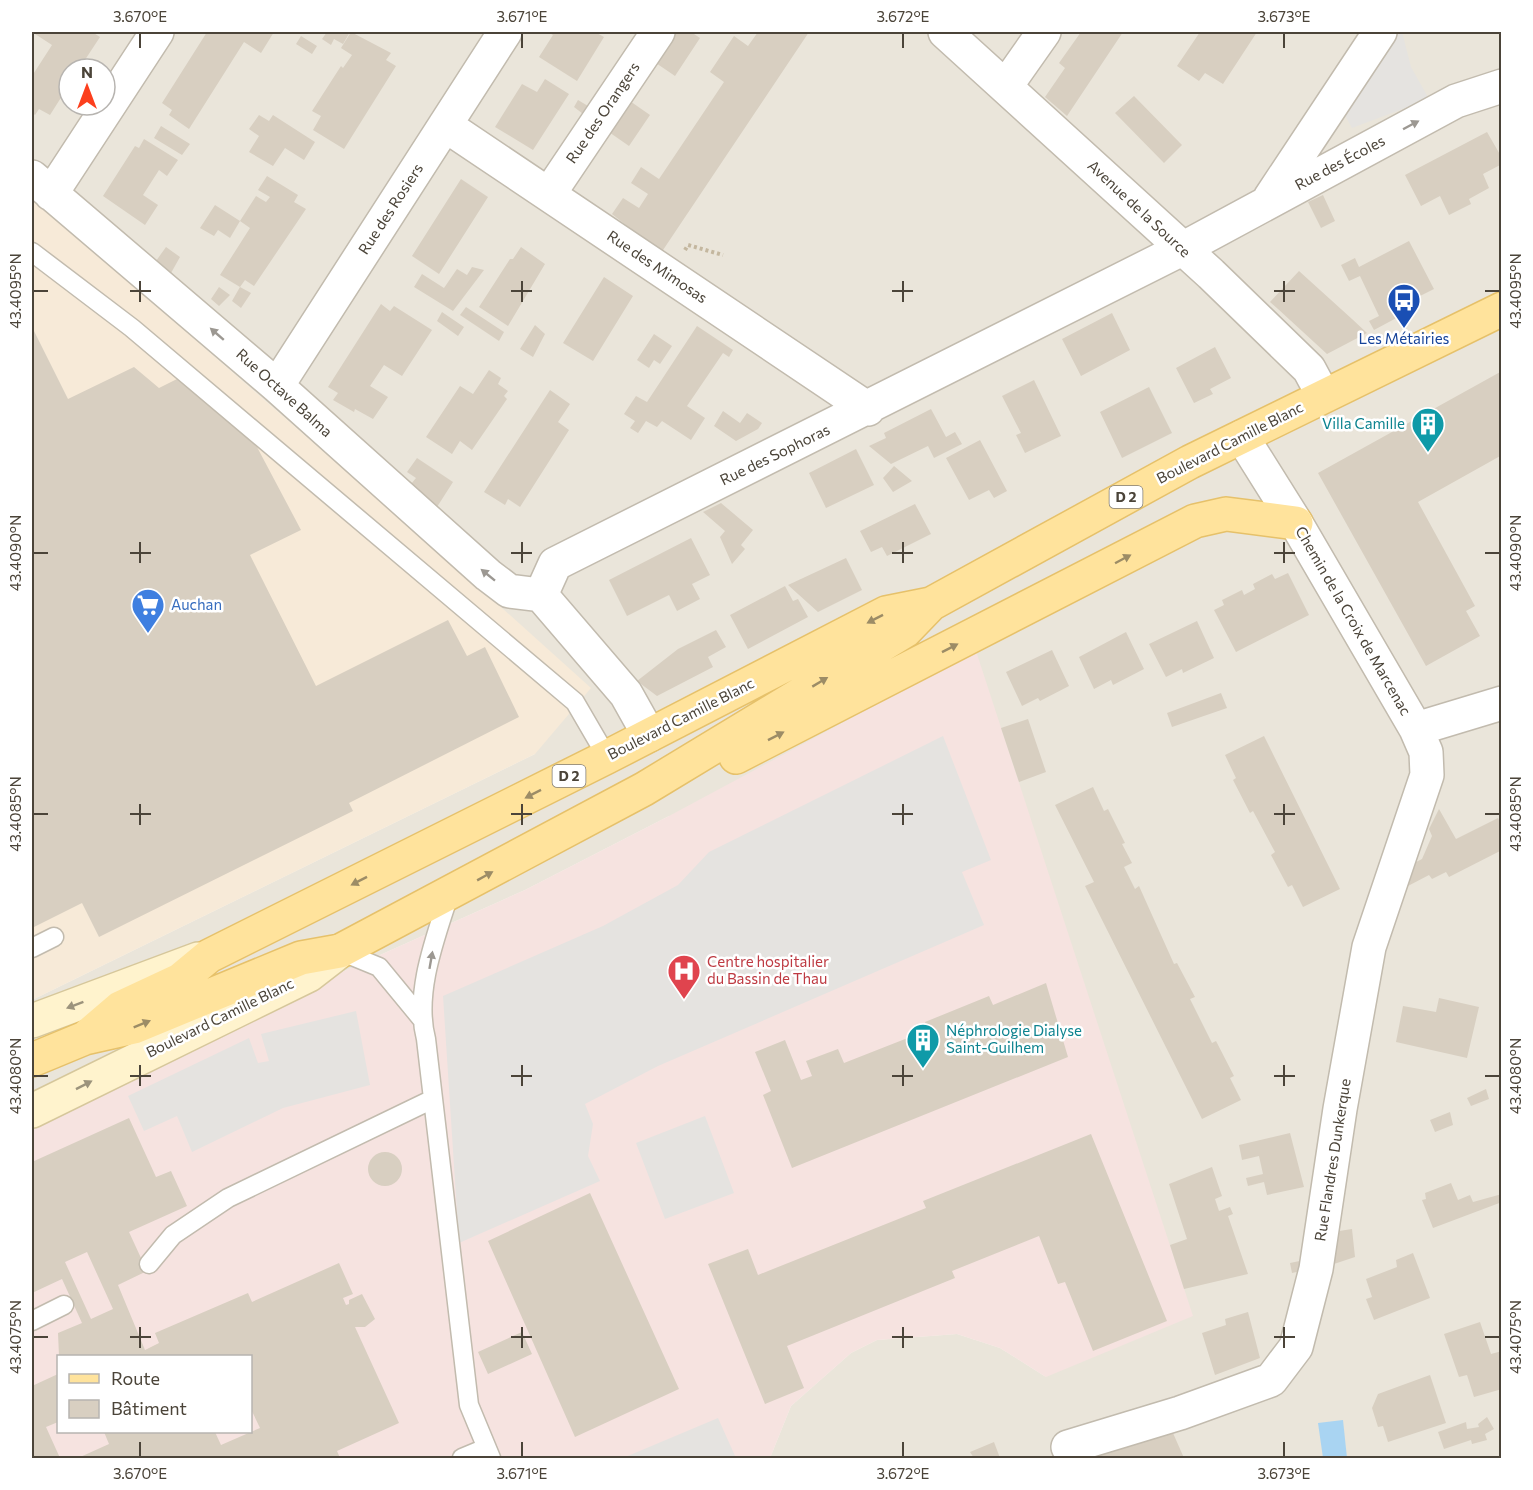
<svg xmlns="http://www.w3.org/2000/svg" width="1533" height="1490" font-family="Commissioner,sans-serif">
	<rect width="100%" height="100%" fill="#f6f3ec"/>
	<!-- residential -->
	<path fill="#eae5da" fill-rule="evenodd" d="M32,32H1501V1458H770L791,1406L851,1353L877,1340L957,1334L1000,1348L1046,1377L669,816L525,890L32,1111V1000L535,754L462,572L32,198ZM69,69H105V105H69Z"/>
	<!-- commercial -->
	<path fill="#f7ead8" d="M32,198L462,572L591,688L535,754L32,1000Z"/>
	<!-- medical -->
	<path fill="#f6e3e0" fill-rule="evenodd" d="M976,651L1193,1316L1046,1377L1000,1348L957,1334L877,1340L851,1353L791,1406L770,1458H32V1111L525,890L669,816ZM58,1356H250V1432H58Z"/>
	<!-- parking -->
	<path fill="#e5e3e0" d="M1392,32H1402L1411,67L1429,99L1352,128L1340,106Z
		M943,736L991,860L962,872L984,925L658,1066L585,1104L593,1124L588,1156L600,1181L459,1243L443,996L603,926L678,885L709,852Z
		M356,1011L370,1085L283,1108L192,1152L177,1116L144,1131L128,1096L249,1038L258,1063L269,1061L261,1034Z
		M705,1116L734,1193L665,1219L636,1143Z
		M718,1418L736,1458H623Z"/>
	<!-- water -->
	<path fill="#a9d4f2" d="M1343,1420L1347,1458H1323L1318,1423Z"/>
	<!-- building -->
	<path fill="#d8cfc1" fill-rule="evenodd" d="M32,32H92L100,37L79,69H69V85L50,115L39,109L35,115L32,112V76L52,45Z
		M207,32H236L240,34L242,32H274L261,53L244,42L189,129L169,115L172,110L162,103Z
		M327,32H350L343,44L334,39L331,45L322,39Z
		M351,32L391,53L386,60L396,66L344,149L313,130L321,116L312,111L341,66L343,68L352,55L341,48Z
		M548,32H595L604,37L577,81L539,57L553,35Z
		M672,32H691L700,38L675,76L653,61Z
		M758,32H809L659,256L623,232L627,226L612,214L623,198L639,208L648,194L631,183L641,167L659,179L724,82L710,72L734,36L748,46Z
		M1081,32H1123L1067,116L1045,97L1065,68L1059,63Z
		M1200,32H1257L1223,84L1205,73L1199,81L1177,66Z
		M301,36L317,46L312,54L296,44Z
		M545,79L569,94L533,150L495,127L522,84L537,92Z
		M1134,96L1182,145L1164,163L1115,113Z
		M627,99L650,115L629,146L606,130Z
		M578,100L593,109L587,117L574,107Z
		M259,115L269,121L273,115L315,142L304,160L285,148L273,166L249,152L259,136L249,129Z
		M161,126L190,144L182,155L154,138Z
		M1487,132L1502,158V164L1483,174L1489,188L1469,199L1471,204L1449,215L1440,196L1421,206L1405,175Z
		M144,139L178,160L167,176L159,170L143,195L158,205L145,225L103,196L135,146L139,148Z
		M267,176L298,195L294,202L306,209L254,286L245,280L240,287L251,293L241,308L232,301L240,287L220,275L250,228L240,221L256,196L266,202L270,197L258,190Z
		M461,179L488,197L439,274L412,256Z
		M1323,195L1335,221L1321,228L1308,202Z
		M215,205L240,221L230,238L218,230L214,236L200,228Z
		M1409,241L1434,289L1398,307L1402,315L1374,330L1369,321L1379,316L1360,276L1349,281L1341,265L1355,258L1359,267Z
		M166,247L180,257L171,273L156,261Z
		M521,247L545,264L508,326L479,307L510,259H513Z
		M472,267L484,270L453,311L414,287L422,274L444,288L457,269L467,275Z
		M1299,271L1352,319L1367,333L1327,354L1278,309L1270,302Z
		M604,277L633,296L593,361L563,343Z
		M219,287L230,295L219,306L211,299Z
		M381,304L390,311L394,306L432,330L402,376L384,365L370,386L388,397L373,419L355,409L354,412L333,400L338,393L328,387Z
		M466,307L504,332L499,341L460,315Z
		M442,312L464,327L458,336L437,321Z
		M1112,313L1130,350L1081,376L1062,339Z
		M535,325L545,334L533,357L520,349Z
		M697,326L733,350L729,357L723,353L687,406L705,418L691,440L662,421L657,427L646,421L638,433L630,428L635,421L624,414L636,396L647,402Z
		M32,327L68,399L134,367L159,388L179,378L257,447L301,530L250,555L316,686L448,620L467,656L485,647L519,717L349,803L353,811L99,937L82,903L32,928Z
		M654,334L672,346L660,364L654,360L649,368L637,360Z
		M1215,347L1231,378L1210,389L1213,394L1194,403L1176,368Z
		M489,370L501,378L498,384L508,391L504,396L507,399L472,450L460,441L452,454L426,437L460,386L473,394Z
		M1502,371V455L1418,502L1475,606L1466,611L1480,636L1426,666L1318,473Z
		M1034,380L1061,436L1025,453L1016,435L1021,433L1002,396Z
		M1149,387L1172,433L1122,458L1100,412Z
		M550,390L570,404L558,422L569,430L520,507L508,499L505,505L484,492Z
		M931,409L946,437L955,432L962,444L934,458L928,446L891,464L869,446L886,438L884,433Z
		M723,411L740,423L747,413L762,423L758,429L736,441L714,426Z
		M980,440L1007,491L994,498L989,490L969,500L946,458Z
		M856,449L874,485L826,508L809,473Z
		M417,458L453,482L437,507L411,484L416,478L407,472Z
		M894,466L912,481L893,492L883,478Z
		M721,503L753,530L741,545L745,549L732,564L720,537L725,531L703,512Z
		M915,504L931,534L887,556L882,547L871,552L860,531Z
		M691,538L710,575L692,584L700,599L677,611L669,595L627,616L609,580Z
		M846,558L862,590L818,612L788,585Z
		M1288,573L1309,615L1236,652L1214,610L1224,605L1222,600L1242,590L1244,595L1255,589L1253,584L1272,574L1275,579Z
		M785,586L793,601L798,599L808,617L748,649L730,615Z
		M1197,621L1214,658L1183,673L1182,669L1166,677L1149,644Z
		M716,630L726,647L708,657L713,667L657,696L637,681L678,649Z
		M1126,632L1144,669L1113,685L1111,680L1094,689L1079,657Z
		M1052,650L1069,686L1040,701L1038,698L1022,706L1006,672Z
		M1221,693L1227,708L1172,727L1167,713Z
		M1028,719L1046,772L1019,782L1001,728Z
		M1264,736L1340,889L1303,907L1292,885L1288,887L1271,855L1275,852L1253,811L1250,813L1233,780L1236,778L1225,755Z
		M1093,787L1104,811L1108,809L1125,843L1122,844L1132,863L1124,867L1135,889L1139,886L1174,964L1177,963L1195,997L1190,999L1212,1043L1216,1041L1234,1076L1230,1078L1241,1100L1202,1119L1085,886L1094,882L1055,805Z
		M1439,809L1456,839L1498,818L1502,826V850L1449,877L1446,872L1432,879L1429,875L1408,886L1416,862L1422,859L1432,836L1429,829Z
		M1046,983L1068,1057L792,1168L763,1095L771,1091L755,1052L785,1040L801,1080L812,1076L806,1061L838,1049L844,1063L928,1030L925,1022L989,996L993,1005Z
		M1439,998L1479,1007L1467,1058L1396,1042L1403,1006L1436,1012Z
		M1486,1089L1489,1099L1471,1106L1467,1098Z
		M1450,1112L1453,1125L1435,1132L1430,1120Z
		M129,1118L156,1177L171,1171L187,1206L129,1232L147,1271L118,1285L145,1350L159,1343L155,1333L248,1293L252,1302L339,1263L353,1294L343,1298L346,1305L349,1304V1300L362,1294L375,1319L365,1327H355L399,1423L337,1451L340,1458H78L109,1444L104,1432H215L221,1445L260,1428L250,1407V1356H59L58,1333L82,1323L62,1279L32,1293V1162ZM87,1252L113,1309L91,1319L65,1262Z
		M1290,1133L1304,1187L1267,1195L1264,1182L1248,1186L1246,1178L1263,1174L1259,1156L1242,1160L1239,1145Z
		M1091,1134L1167,1321L1093,1351L1065,1282L1058,1284L1039,1236L952,1271L955,1278L787,1346L804,1388L765,1404L708,1264L748,1249L758,1275L926,1208L923,1201Z
		M368 1169a17 17 0 1 1 34 0a17 17 0 1 1-34 0Z
		M1212,1167L1222,1196L1215,1199L1219,1211L1230,1207L1233,1214L1228,1216L1248,1274L1184,1289L1170,1245L1187,1239L1169,1184Z
		M1451,1183L1458,1200L1470,1195L1473,1202L1502,1194V1202L1433,1228L1422,1200L1426,1199L1425,1193Z
		M590,1193L679,1389L575,1437L488,1241Z
		M1352,1229L1355,1257L1328,1266L1333,1232Z
		M1413,1253L1430,1298L1374,1320L1366,1299L1372,1297L1366,1279L1397,1267L1396,1260Z
		M1314,1258L1310,1269L1292,1273L1290,1263Z
		M1248,1312L1260,1358L1215,1375L1202,1333L1226,1325L1225,1319Z
		M1480,1322L1491,1354L1502,1351V1389L1474,1397L1467,1375L1459,1377L1444,1334Z
		M522,1332L532,1354L488,1374L478,1352Z
		M58,1374V1422L46,1427L60,1458H32V1386Z
		M1430,1375L1446,1423L1388,1442L1383,1426L1378,1427L1372,1408L1378,1394Z
		M1487,1417L1494,1429L1485,1434L1487,1440L1472,1444L1471,1440L1444,1449L1438,1432L1466,1422L1467,1429L1479,1427L1478,1424Z
		M1169,1424L1184,1458H1095L1093,1454Z
		M994,1442L1000,1458H974L970,1452Z"/>
	<g fill="none" stroke-linecap="round" stroke-linejoin="round">
		<defs>
			<path id="lane" d="M32,252L132,328L575,702L607,757
				M449,895C435,939 414,993 426,1039L469,1405L491,1458
				M32,948L54,937
				M340,951L379,967L421,1018
				M149,1264L173,1235L228,1198L433,1099
				M32,1321L64,1305
				M462,1458L486,1448"/>
			<path id="street" d="M945,32L1211,274L1309,369L1323,395
				M1006,86L1044,32
				M445,125L868,409
				M32,177L277,386L488,575L509,591L541,595
				M51,194L157,32
				M549,194L658,32
				M1270,198L1380,32
				M277,386L505,32
				M1242,437L1296,523L1416,729L1502,703
				M649,735L626,694L541,595L555,564L1182,249L1456,101L1502,86
				M1068,1447L1180,1413L1271,1380L1296,1347L1316,1269L1340,1109L1369,947L1427,775L1426,752L1416,729"/>
			<path id="secondary" d="M32,1021L198,959
				M32,1111L309,975L340,951"/>
			<path id="primary" d="M736,757L1195,521L1226,514L1296,523
				M85,1038L120,1008L180,980L209,956L607,757L886,613L931,604L1190,462L1502,309
				M32,1060L85,1038L134,1027L301,958L340,951L644,789L905,631L931,604"/>
		</defs>
		<!-- lane casing -->
		<use href="#lane" stroke="#c2bbae" stroke-width="21"/>
		<!-- street casing -->
		<use href="#street" stroke="#c2bbae" stroke-width="36"/>
		<!-- secondary casing -->
		<use href="#secondary" stroke="#d6c79b" stroke-width="36"/>
		<!-- primary casing -->
		<use href="#primary" stroke="#e6c16a" stroke-width="36"/>
		<!-- path -->
		<path stroke="#c4b79f" stroke-width="4" stroke-dasharray="3 3" stroke-linecap="butt" d="M685,250L688,245L723,255"/>
		<!-- lane -->
		<use href="#lane" stroke="#fff" stroke-width="18"/>
		<!-- street -->
		<use href="#street" stroke="#fff" stroke-width="33"/>
		<!-- secondary -->
		<use href="#secondary" stroke="#fff3cd" stroke-width="33"/>
		<!-- primary -->
		<use href="#primary" stroke="#ffe39c" stroke-width="33"/>
	</g>
	<!-- one-way arrows -->
	<defs><path id="oneway-solid" d="M-6-.8H1V-3.2L6.5 0L1 3.2V.8H-6Z" transform="scale(1.5)"/></defs>
	<g fill="#9c9892">
		<use href="#oneway-solid" transform="translate(1411 125) rotate(-28)"/>
		<use href="#oneway-solid" transform="translate(217 334) rotate(-139)"/>
		<use href="#oneway-solid" transform="translate(488 575) rotate(-141)"/>
		<use href="#oneway-solid" transform="translate(431 960) rotate(-80)"/>
	</g>
	<g fill="#9c8c66">
		<use href="#oneway-solid" transform="translate(1123 559) rotate(-28)"/>
		<use href="#oneway-solid" transform="translate(875 619) rotate(153)"/>
		<use href="#oneway-solid" transform="translate(950 648) rotate(-27)"/>
		<use href="#oneway-solid" transform="translate(820 682) rotate(-31)"/>
		<use href="#oneway-solid" transform="translate(776 736) rotate(-27)"/>
		<use href="#oneway-solid" transform="translate(533 794) rotate(153)"/>
		<use href="#oneway-solid" transform="translate(485 876) rotate(-29)"/>
		<use href="#oneway-solid" transform="translate(359 881) rotate(153)"/>
		<use href="#oneway-solid" transform="translate(142 1024) rotate(-22)"/>
	</g>
	<g fill="#9c937c">
		<use href="#oneway-solid" transform="translate(75 1005) rotate(159)"/>
		<use href="#oneway-solid" transform="translate(84 1085) rotate(-27)"/>
	</g>
	<!-- ticks -->
	<path fill="none" stroke="#4b4439" stroke-width="2" d="M140,33V48M522,33V48M903,33V48M1284,33V48M140,281V302M522,281V302M903,281V302M1284,281V302M33,291H48M130,291H151M511,291H532M892,291H913M1274,291H1295M1485,291H1500M140,542V563M522,542V563M903,542V563M1284,542V563M33,553H48M130,553H151M511,553H532M892,553H913M1274,553H1295M1485,553H1500M140,804V825M522,804V825M903,804V825M1284,804V825M33,814H48M130,814H151M511,814H532M892,814H913M1274,814H1295M1485,814H1500M140,1065V1086M522,1065V1086M903,1065V1086M1284,1065V1086M33,1076H48M130,1076H151M511,1076H532M892,1076H913M1274,1076H1295M1485,1076H1500M140,1327V1348M522,1327V1348M903,1327V1348M1284,1327V1348M33,1337H48M130,1337H151M511,1337H532M892,1337H913M1274,1337H1295M1485,1337H1500M140,1442V1457M522,1442V1457M903,1442V1457M1284,1442V1457"/>
	<!-- icons -->
	<defs>
		<symbol id="bus-pin" viewBox="-11 -11 22 30"><path d="M0 17L-7.5 6A9.5 9.5 0 1 1 7.5 6Z" fill="#1a4fb4" stroke="#fff"/><path d="M-5-6H5V4H4V6H2V4H-2V6H-4V4H-5ZM-3.5-4V0h7V-4ZM-3.5 1.2v1.5H-2V1.2ZM2 1.2v1.5H3.5V1.2Z" fill="#fff"/></symbol>
		<symbol id="building-pin" viewBox="-11 -11 22 30"><path d="M0 17L-7.5 6A9.5 9.5 0 1 1 7.5 6Z" fill="#0f9aa8" stroke="#fff"/><path d="M-4-6H4V6H1V3H-1V6H-4ZM-2.5-4.3h1.7v1.8h-1.7ZM.8-4.3h1.7v1.8H.8ZM-2.5-1h1.7V.8h-1.7ZM.8-1h1.7V.8H.8Z" fill="#fff"/></symbol>
		<symbol id="supermarket-pin" viewBox="-11 -11 22 30"><path d="M0 17L-7.5 6A9.5 9.5 0 1 1 7.5 6Z" fill="#3f7fe0" stroke="#fff"/><path d="M-6-5.5h2.5l.6 2H6L4.5 2H-2.5L-4.4-4H-6ZM-1.5 3.2a1.3 1.3 0 1 0 .1 0ZM3 3.2a1.3 1.3 0 1 0 .1 0Z" fill="#fff"/></symbol>
		<symbol id="hospital-pin" viewBox="-11 -11 22 30"><path d="M0 17L-7.5 6A9.5 9.5 0 1 1 7.5 6Z" fill="#e0444e" stroke="#fff"/><path d="M-5-5h3v3.5h4V-5h3V5h-3V1.5h-4V5h-3Z" fill="#fff"/></symbol>
	</defs>
	<g fill-rule="evenodd">
		<use href="#bus-pin" x="1385" y="281" width="38" height="52"/>
		<use href="#building-pin" x="1409" y="405" width="38" height="52"/>
		<use href="#supermarket-pin" x="129" y="586" width="38" height="52"/>
		<use href="#hospital-pin" x="665" y="952" width="38" height="52"/>
		<use href="#building-pin" x="904" y="1021" width="38" height="52"/>
	</g>
	<g text-anchor="middle" stroke-width="5" stroke-linejoin="round" paint-order="stroke">
		<!-- shield labels -->
		<g fill="#fff" stroke="#817c74" stroke-width="1.5">
			<rect x="1109.5" y="486" width="33" height="22" rx="4.5"/>
			<rect x="552.5" y="765" width="33" height="22" rx="4.5"/>
		</g>
		<g font-size="14" font-weight="bold" fill="#4b4439">
			<text x="1126" y="502">D 2</text>
			<text x="569" y="781">D 2</text>
		</g>
		<!-- street labels -->
		<g font-size="15" fill="#4b4439" stroke="#fff">
			<text transform="translate(603 113) rotate(-56)" y="5">Rue des Orangers</text>
			<text transform="translate(1340 163) rotate(-28)" y="5">Rue des Écoles</text>
			<text transform="translate(391 209) rotate(-57)" y="5">Rue des Rosiers</text>
			<text transform="translate(1139 209) rotate(43)" y="5">Avenue de la Source</text>
			<text transform="translate(657 267) rotate(34)" y="5">Rue des Mimosas</text>
			<text transform="translate(284 393) rotate(42)" y="5">Rue Octave Balma</text>
			<text transform="translate(1230 443) rotate(-27)" y="5">Boulevard Camille Blanc</text>
			<text transform="translate(775 455) rotate(-26)" y="5">Rue des Sophoras</text>
			<text transform="translate(1353 621) rotate(60)" y="5">Chemin de la Croix de Marcenac</text>
			<text transform="translate(681 719) rotate(-27)" y="5">Boulevard Camille Blanc</text>
			<text transform="translate(220 1018) rotate(-26)" y="5">Boulevard Camille Blanc</text>
			<text transform="translate(1333 1160) rotate(-81)" y="5">Rue Flandres Dunkerque</text>
		</g>
		<!-- transit labels -->
		<g font-size="15" fill="#164399" stroke="#fff">
			<text x="1404" y="344">Les Métairies</text>
		</g>
		<!-- culture labels -->
		<g font-size="15" fill="#0d838f" stroke="#fff" text-anchor="end">
			<text x="1405" y="429">Villa Camille</text>
			<text x="946" y="1036" text-anchor="start">Néphrologie Dialyse<tspan x="946" dy="17">Saint-Guilhem</tspan></text>
		</g>
		<!-- shop labels -->
		<g font-size="15" fill="#366cbe" stroke="#fff" text-anchor="start">
			<text x="171" y="610">Auchan</text>
		</g>
		<!-- health labels -->
		<g font-size="15" fill="#be3a42" stroke="#fff" text-anchor="start">
			<text x="707" y="967">Centre hospitalier<tspan x="707" dy="17">du Bassin de Thau</tspan></text>
		</g>
	</g>
	<!-- border -->
	<rect width="1533" height="1490" fill="none" stroke="#ffffff" stroke-width="66"/>
	<!-- legend -->
	<rect x="57" y="1355" width="195" height="78" fill="#ffffff" stroke="#b7b4b0" stroke-width="1.5"/>
	<rect x="69" y="1374" width="30" height="9" fill="#ffe39c" stroke="#b7b4b0" stroke-width="1.5"/>
	<text x="111" y="1385" font-size="18" fill="#4b4439">Route</text>
	<rect x="69" y="1400" width="30" height="18" fill="#d8cfc1" stroke="#b7b4b0" stroke-width="1.5"/>
	<text x="111" y="1415" font-size="18" fill="#4b4439">Bâtiment</text>
	<!-- north arrow -->
	<g transform="translate(87 87)"><circle r="28" fill="#ffffff" stroke="#b7b4b0" stroke-width="1.5"/>
	<path d="M0-4.5L10 22L0 15L-10 22Z" fill="#fc3f1d"/>
	<text y="-9" font-size="16" font-weight="bold" text-anchor="middle" fill="#4b4439">N</text>
	</g>
	<rect x="33" y="33" width="1467" height="1424" fill="none" stroke="#4b4439" stroke-width="2"/>
	<g font-size="15" text-anchor="middle" fill="#4b4439">
		<text x="140" y="22">3.670°E</text>
		<text x="522" y="22">3.671°E</text>
		<text x="903" y="22">3.672°E</text>
		<text x="1284" y="22">3.673°E</text>
		<text transform="translate(16 291) rotate(-90)" y="5">43.4095°N</text>
		<text transform="translate(1516 291) rotate(-90)" y="5">43.4095°N</text>
		<text transform="translate(16 553) rotate(-90)" y="5">43.4090°N</text>
		<text transform="translate(1516 553) rotate(-90)" y="5">43.4090°N</text>
		<text transform="translate(16 814) rotate(-90)" y="5">43.4085°N</text>
		<text transform="translate(1516 814) rotate(-90)" y="5">43.4085°N</text>
		<text transform="translate(16 1076) rotate(-90)" y="5">43.4080°N</text>
		<text transform="translate(1516 1076) rotate(-90)" y="5">43.4080°N</text>
		<text transform="translate(16 1337) rotate(-90)" y="5">43.4075°N</text>
		<text transform="translate(1516 1337) rotate(-90)" y="5">43.4075°N</text>
		<text x="140" y="1479">3.670°E</text>
		<text x="522" y="1479">3.671°E</text>
		<text x="903" y="1479">3.672°E</text>
		<text x="1284" y="1479">3.673°E</text>
	</g>
</svg>
